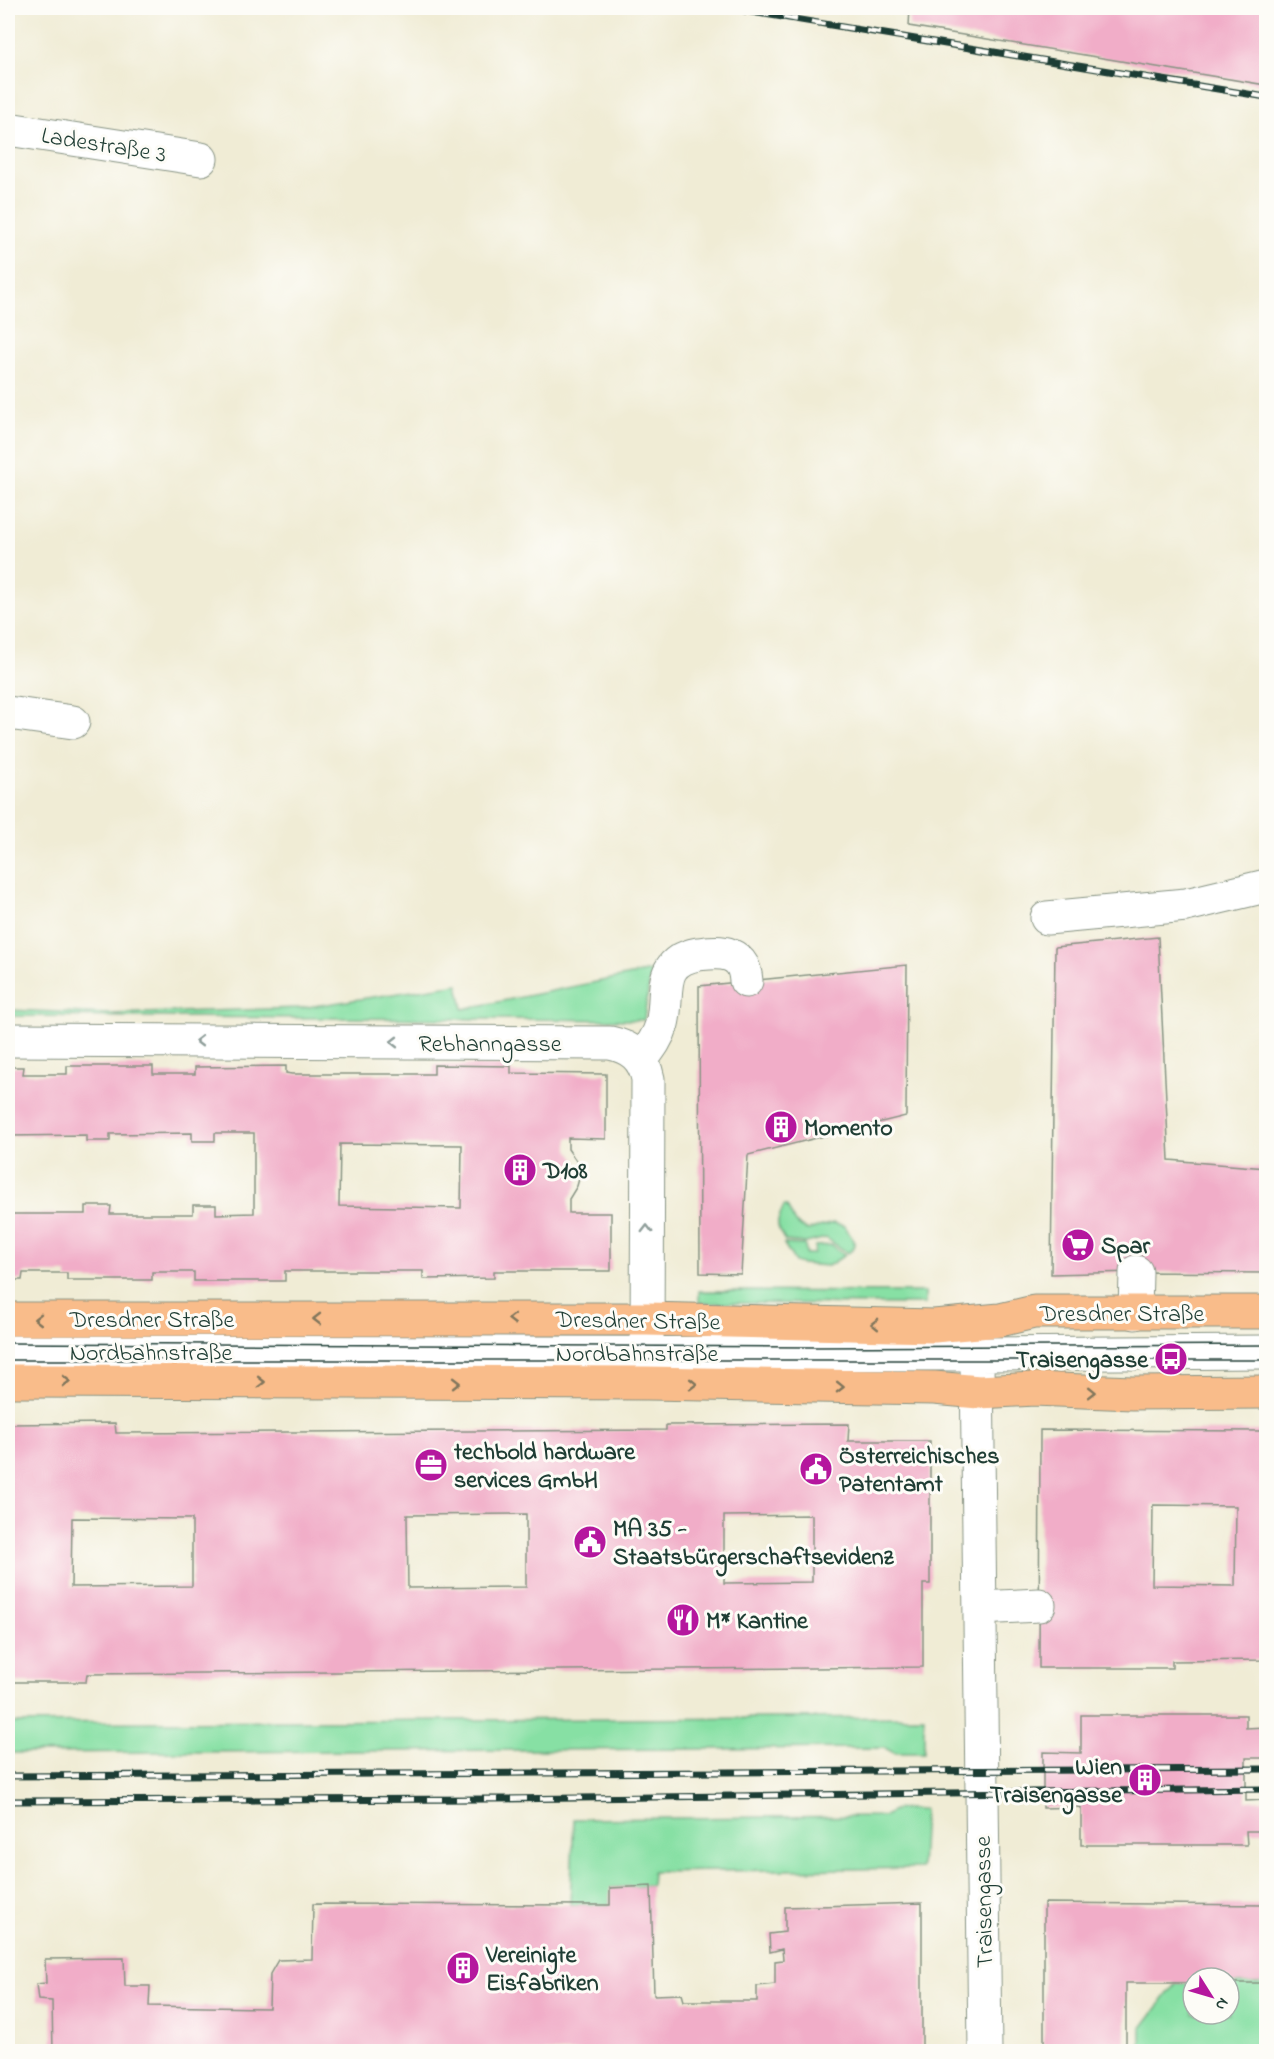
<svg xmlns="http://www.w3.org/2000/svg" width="1274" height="2059" font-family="'Indie Flower',sans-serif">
	<rect width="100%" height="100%" fill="#fdfcf7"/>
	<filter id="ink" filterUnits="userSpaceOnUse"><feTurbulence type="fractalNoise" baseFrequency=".0167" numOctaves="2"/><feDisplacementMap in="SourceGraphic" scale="12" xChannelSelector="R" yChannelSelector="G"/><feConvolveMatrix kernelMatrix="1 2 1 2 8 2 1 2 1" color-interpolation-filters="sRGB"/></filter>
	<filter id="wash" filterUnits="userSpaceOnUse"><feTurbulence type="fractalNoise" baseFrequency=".008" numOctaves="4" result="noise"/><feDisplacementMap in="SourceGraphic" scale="24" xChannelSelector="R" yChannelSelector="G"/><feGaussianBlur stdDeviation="1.35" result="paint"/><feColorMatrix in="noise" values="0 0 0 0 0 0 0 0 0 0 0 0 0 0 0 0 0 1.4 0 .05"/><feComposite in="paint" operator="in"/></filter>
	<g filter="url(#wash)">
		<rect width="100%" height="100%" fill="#f0ecd5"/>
		<!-- green -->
		<path fill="#87e0a4" stroke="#538e6c" stroke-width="1.5" d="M651,971L644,1020L8,1016V1010L110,1014L301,1008L458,984L463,1009Z
			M784,1206H787L795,1223L803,1228L808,1230L833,1223L845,1226L855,1244L854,1248L848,1253L826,1238L806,1243L785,1241C775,1224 776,1223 784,1206Z
			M784,1244L805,1245L806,1254H814L815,1246L832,1245L845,1255L828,1266L801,1264L795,1262Z
			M699,1291L925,1292V1304L699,1303Z
			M924,1717V1753H894L885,1748L8,1753V1723Z
			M897,1809H924L921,1868L652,1872L651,1886L611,1888L610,1905H570L574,1819L885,1816Z
			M1176,1983H1193V2014H1229V1983H1266V2051H1141V2029Z"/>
		<g id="blocks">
			<!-- building -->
			<path fill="#f1adc8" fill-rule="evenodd" d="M910,8H1266V85L909,26Z
				M1158,937L1169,1160L1266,1168V1273L1136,1272L1051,1274L1055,947Z
				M907,965L906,1116L748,1155L741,1274L700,1273L699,986Z
				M434,1065L511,1066V1073L606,1074V1139L568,1138V1149L577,1162L579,1179L577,1186L569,1199V1213H611V1271H494V1278L423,1279V1271H285V1281H194V1272H152V1280H67V1273H23L22,1280H8V1214H86V1206H111L110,1214H193V1205H216V1214L254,1213V1133H215V1141H192V1133L110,1134V1141H86V1135L8,1136V1067H24L23,1074H67V1066H153V1074H195V1067L286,1066V1073L292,1074H434ZM340,1144L462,1145L461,1208L339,1206Z
				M115,1423L116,1433L666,1430V1425L849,1424L848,1441H930V1584H923V1667L87,1674L86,1682H8V1424ZM526,1514V1587L408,1588L407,1515ZM812,1515V1582L724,1583V1516ZM72,1518L192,1519V1586L71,1587Z
				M1040,1430L1266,1431V1660L1172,1661V1668H1039ZM1153,1505L1236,1506L1235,1586L1152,1585Z
				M1081,1715H1246V1728L1266,1727V1758H1246V1801L1266,1800V1831H1246L1247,1845H1081V1807L1043,1808V1752L1081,1753Z
				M651,1886L654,1995L682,1994L684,2001H757V1986L775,1984V1961L783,1960L782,1949L770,1952L769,1934L785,1932V1907L922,1903V2052H53L52,2001L38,2000L36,1984L46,1983L45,1959L124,1958L125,1986H150L149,2006L269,2008L270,1974L278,1960L312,1959L313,1904L610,1905V1888Z
				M1044,1903L1266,1905V1983H1229V1978H1193V1983H1126V2052H1044Z"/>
		</g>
	</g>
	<g filter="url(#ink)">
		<use href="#blocks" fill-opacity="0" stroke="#889484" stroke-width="1.5"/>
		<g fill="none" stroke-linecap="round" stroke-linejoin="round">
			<defs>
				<path id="minor" d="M8,129L201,159
					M8,713L73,722
					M1047,918L1186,905L1266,886
					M8,1040L610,1043C631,1047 644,1058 648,1079L647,1349
					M641,1060C650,1048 658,1038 662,1024C670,993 655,962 698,954C708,953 720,951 730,955C742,960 745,969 746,981
					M1135,1313L1136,1272
					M8,1352L977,1354L1266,1352
					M977,1362L985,2052
					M980,1608L1039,1605"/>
				<path id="major" d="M8,1319H647L934,1326L1000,1320L1034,1312H1266
					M8,1381L647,1383L934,1388L979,1392L1034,1389L1132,1393L1266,1392"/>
			</defs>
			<!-- minor casing -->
			<use href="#minor" stroke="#889484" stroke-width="35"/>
			<!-- major casing -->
			<use href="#major" stroke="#889484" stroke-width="35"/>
			<!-- minor -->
			<use href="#minor" stroke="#fff" stroke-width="33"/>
			<!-- major -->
			<use href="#major" stroke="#f9bc8a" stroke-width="33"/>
			<!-- tram -->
			<path stroke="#1f3d34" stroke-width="1.5" d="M8,1343L818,1347L1266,1345
				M8,1360H1266"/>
			<defs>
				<path id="rail" d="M728,8L1266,97
					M8,1776L1266,1769
					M8,1801L492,1799L1266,1789"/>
			</defs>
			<!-- rail casing -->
			<use href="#rail" stroke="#1f3d34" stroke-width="7"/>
			<!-- rail -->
			<use href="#rail" stroke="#fdfcf7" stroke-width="4.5" stroke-dasharray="14" stroke-linecap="butt"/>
		</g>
		<!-- one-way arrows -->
		<defs><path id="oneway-chevron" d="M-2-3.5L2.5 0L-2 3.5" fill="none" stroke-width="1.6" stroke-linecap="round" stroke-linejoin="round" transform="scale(1.5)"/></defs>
		<g stroke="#8f9e9a">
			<use href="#oneway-chevron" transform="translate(199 1041) rotate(-180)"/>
			<use href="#oneway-chevron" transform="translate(394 1042) rotate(-180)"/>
			<use href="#oneway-chevron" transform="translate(647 1229) rotate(-90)"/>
		</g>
		<g stroke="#81765b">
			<use href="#oneway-chevron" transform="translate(38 1319) rotate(180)"/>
			<use href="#oneway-chevron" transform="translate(317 1319) rotate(180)"/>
			<use href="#oneway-chevron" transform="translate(512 1319) rotate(180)"/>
			<use href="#oneway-chevron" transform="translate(875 1324) rotate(-179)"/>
			<use href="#oneway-chevron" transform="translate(66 1381)"/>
			<use href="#oneway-chevron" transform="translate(261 1382)"/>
			<use href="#oneway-chevron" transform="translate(456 1383)"/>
			<use href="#oneway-chevron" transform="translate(693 1384) rotate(1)"/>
			<use href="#oneway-chevron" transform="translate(840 1387) rotate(1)"/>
			<use href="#oneway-chevron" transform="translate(1092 1392) rotate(1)"/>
		</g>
	</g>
	<!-- icons -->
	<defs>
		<symbol id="building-disc" viewBox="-11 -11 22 22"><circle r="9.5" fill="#b5179e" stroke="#fdfcf7"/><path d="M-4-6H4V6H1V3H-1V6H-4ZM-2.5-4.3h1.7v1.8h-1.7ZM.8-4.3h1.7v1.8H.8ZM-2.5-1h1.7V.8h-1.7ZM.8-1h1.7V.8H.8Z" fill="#fff"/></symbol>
		<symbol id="supermarket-disc" viewBox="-11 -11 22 22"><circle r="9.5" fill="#b5179e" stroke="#fdfcf7"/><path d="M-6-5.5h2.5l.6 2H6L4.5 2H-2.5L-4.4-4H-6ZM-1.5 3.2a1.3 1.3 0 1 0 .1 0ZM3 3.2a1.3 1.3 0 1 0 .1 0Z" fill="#fff"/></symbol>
		<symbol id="bus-disc" viewBox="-11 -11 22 22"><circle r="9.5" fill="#b5179e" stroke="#fdfcf7"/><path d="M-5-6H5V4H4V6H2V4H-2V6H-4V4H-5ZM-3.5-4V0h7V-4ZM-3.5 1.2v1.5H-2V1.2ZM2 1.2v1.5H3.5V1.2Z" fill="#fff"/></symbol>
		<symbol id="office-disc" viewBox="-11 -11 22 22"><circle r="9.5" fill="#b5179e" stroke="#fdfcf7"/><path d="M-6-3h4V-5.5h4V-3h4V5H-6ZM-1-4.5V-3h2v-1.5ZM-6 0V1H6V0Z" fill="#fff"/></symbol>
		<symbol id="civic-disc" viewBox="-11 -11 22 22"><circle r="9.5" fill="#b5179e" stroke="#fdfcf7"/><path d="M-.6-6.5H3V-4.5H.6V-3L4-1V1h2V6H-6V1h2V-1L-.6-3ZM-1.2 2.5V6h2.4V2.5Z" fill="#fff"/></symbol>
		<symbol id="restaurant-disc" viewBox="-11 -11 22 22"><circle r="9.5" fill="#b5179e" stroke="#fdfcf7"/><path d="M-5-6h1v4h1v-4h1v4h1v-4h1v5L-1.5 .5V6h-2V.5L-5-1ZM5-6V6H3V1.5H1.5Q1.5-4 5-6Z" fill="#fff"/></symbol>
	</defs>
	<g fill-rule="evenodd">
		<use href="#building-disc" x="762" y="1108" width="38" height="38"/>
		<use href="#building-disc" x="501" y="1151" width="38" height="38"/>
		<use href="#supermarket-disc" x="1059" y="1226" width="38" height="38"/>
		<use href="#bus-disc" x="1152" y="1340" width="38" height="38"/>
		<use href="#office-disc" x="412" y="1446" width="38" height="38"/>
		<use href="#civic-disc" x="797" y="1450" width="38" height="38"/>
		<use href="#civic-disc" x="571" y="1523" width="38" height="38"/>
		<use href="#restaurant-disc" x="664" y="1601" width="38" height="38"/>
		<use href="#building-disc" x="1126" y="1761" width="38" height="38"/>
		<use href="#building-disc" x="444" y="1949" width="38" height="38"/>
	</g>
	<g text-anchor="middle" stroke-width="6" stroke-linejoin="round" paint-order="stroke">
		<!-- street labels -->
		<g font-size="24" fill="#1f3d34" stroke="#fdfcf7">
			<text transform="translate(104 144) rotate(9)" y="8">Ladestraße 3</text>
			<text x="490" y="1051">Rebhanngasse</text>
			<text x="1122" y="1321">Dresdner Straße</text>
			<text x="152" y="1327">Dresdner Straße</text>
			<text transform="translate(638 1320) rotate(1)" y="8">Dresdner Straße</text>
			<text x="151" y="1360">Nordbahnstraße</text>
			<text x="637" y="1361">Nordbahnstraße</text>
			<text transform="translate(983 1902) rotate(-91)" y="8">Traisengasse</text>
		</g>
		<!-- poi labels -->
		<g font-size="24" font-weight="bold" fill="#1f3d34" stroke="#fdfcf7" text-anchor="start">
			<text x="804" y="1135">Momento</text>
			<text x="543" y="1178">D108</text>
			<text x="1101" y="1253">Spar</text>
			<text x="1148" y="1367" text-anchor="end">Traisengasse</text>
			<text x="454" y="1459">techbold hardware<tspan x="454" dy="28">services GmbH</tspan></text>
			<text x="839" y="1463">Österreichisches<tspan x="839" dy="28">Patentamt</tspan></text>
			<text x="613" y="1536">MA 35 -<tspan x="613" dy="28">Staatsbürgerschaftsevidenz</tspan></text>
			<text x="706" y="1628">M* Kantine</text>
			<text x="1122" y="1774" text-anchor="end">Wien<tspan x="1122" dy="28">Traisengasse</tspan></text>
			<text x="486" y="1962">Vereinigte<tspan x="486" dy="28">Eisfabriken</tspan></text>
		</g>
	</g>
	<!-- margin -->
	<rect width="1274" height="2059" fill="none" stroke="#fdfcf7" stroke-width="30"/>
	<!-- north arrow -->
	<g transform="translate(1211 1996) rotate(127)"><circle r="28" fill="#fdfcf7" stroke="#a4b0a9" stroke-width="1.5"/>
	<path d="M0-4.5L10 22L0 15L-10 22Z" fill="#b5179e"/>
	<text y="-9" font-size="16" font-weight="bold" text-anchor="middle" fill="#1f3d34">N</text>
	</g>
</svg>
